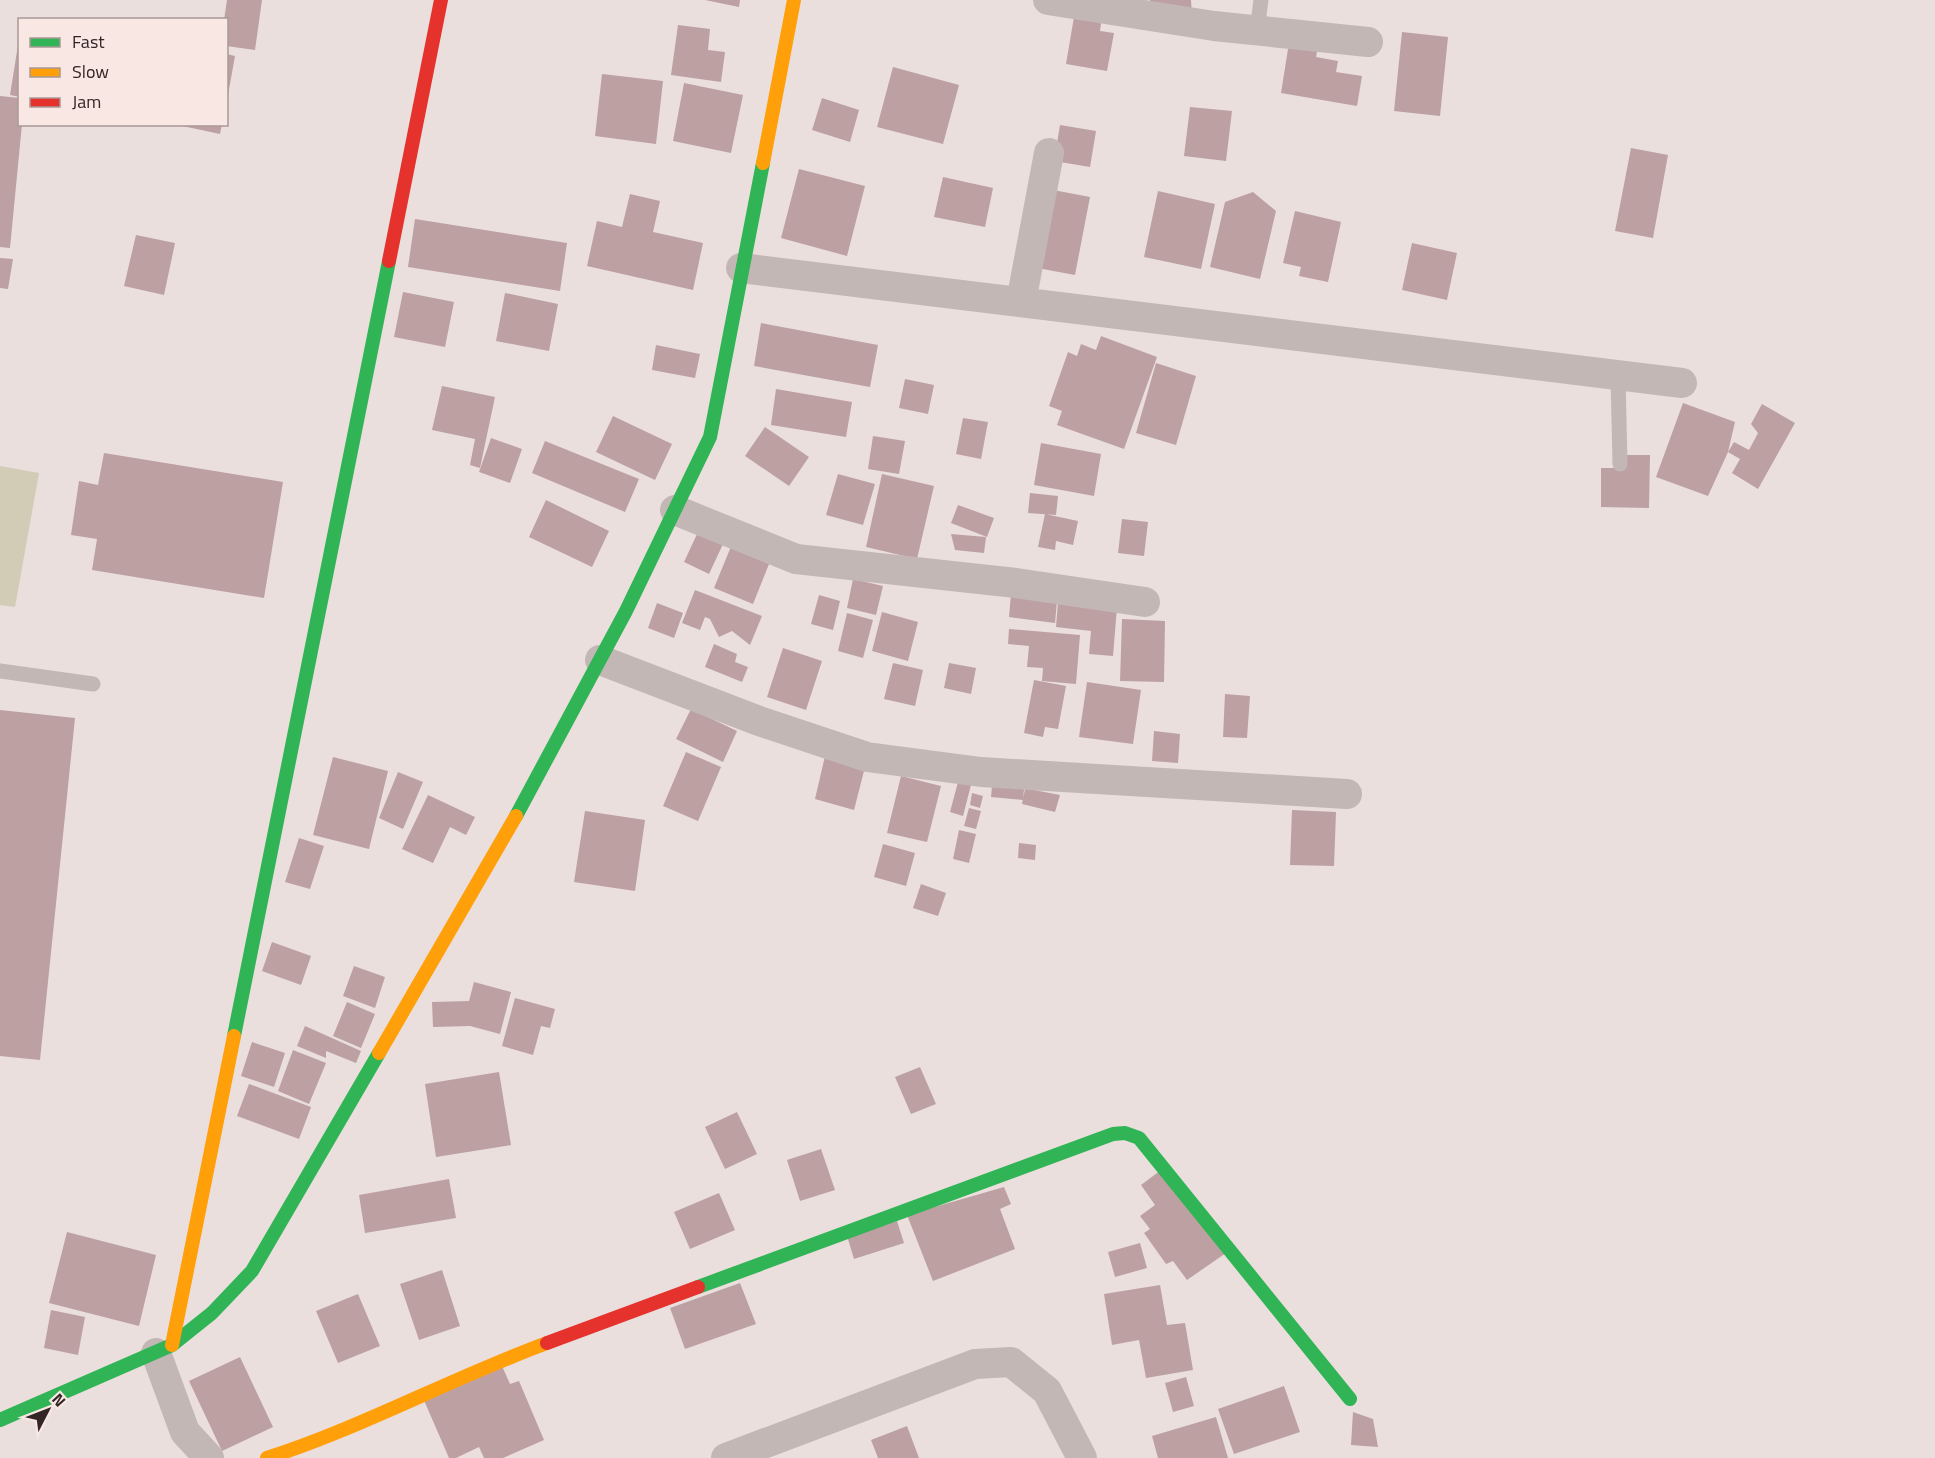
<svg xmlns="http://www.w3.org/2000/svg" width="1935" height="1458" font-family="'Titillium Web',sans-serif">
	<rect width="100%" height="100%" fill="#eadfdd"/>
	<!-- green -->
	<path fill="#d2ccb7" d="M0,466L39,473L15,607L0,605Z"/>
	<!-- building -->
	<path fill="#bda0a2" d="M227,0H262L255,50L226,46V20H224Z
		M705,0H740L739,7Z
		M1150,0H1191L1192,15L1151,18Z
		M1075,11L1102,16L1100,31L1114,33L1107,71L1066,64Z
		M1292,24L1321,29L1316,57L1338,61L1336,72L1362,76L1357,106L1281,93Z
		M678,25L710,29L708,50L725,52L721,82L671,75Z
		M1402,32L1448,37L1440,116L1394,111Z
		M18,45H20V97L10,95Z
		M226,54L235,56L228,95H226Z
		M893,67L959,85L943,144L877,127Z
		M602,74L663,81L656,144L595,136Z
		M684,83L743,95L731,153L673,141Z
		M0,96L20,98V124H22L10,248L0,247Z
		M822,98L859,110L850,142L812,130Z
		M1190,107L1232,111L1226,161L1184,156Z
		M173,124H222L220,134Z
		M1060,125L1096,131L1090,167L1054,161Z
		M1631,148L1668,155L1653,238L1615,231Z
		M799,169L865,186L847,256L781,238Z
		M943,177L993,188L985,227L934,217Z
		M1048,189L1090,197L1075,275L1032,267Z
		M1158,191L1215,204L1201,269L1144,257Z
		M1253,192L1276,211L1260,279L1210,267L1225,202Z
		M630,194L660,201L653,232L703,243L693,290L587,266L597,221L622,227Z
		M1295,211L1341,222L1328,282L1299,276L1301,267L1283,263Z
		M415,219L567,243L560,291L408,267Z
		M136,235L175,243L164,295L124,286Z
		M1412,243L1457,253L1447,300L1402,290Z
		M0,258L13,259L8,289L0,288Z
		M403,292L454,302L445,347L394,337Z
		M505,293L558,304L549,351L496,341Z
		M761,323L878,345L870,387L754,366Z
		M1101,336L1157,357L1124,449L1057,425L1062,411L1049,406L1068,352L1077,356L1081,344L1096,350Z
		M656,345L700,354L695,378L652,370Z
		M1156,363L1196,376L1176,445L1136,433Z
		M905,379L934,385L928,414L899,408Z
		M442,386L495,397L480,468L470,465L475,439L432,430Z
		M776,389L852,402L846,437L771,425Z
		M1683,403L1735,422L1728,452L1708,496L1656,477Z
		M1762,404L1795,423L1758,489L1732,473L1740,459L1728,452L1734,442L1749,450L1758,433L1751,424Z
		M613,416L672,444L655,480L596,452Z
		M963,418L988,422L981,459L956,454Z
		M765,427L809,457L789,486L745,456Z
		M873,436L905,441L899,474L868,469Z
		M491,438L522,449L510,483L479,472Z
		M545,441L639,479L625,512L532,473Z
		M1041,443L1101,454L1094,496L1034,485Z
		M104,453L283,482L264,598L92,570L97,539L71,535L79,481L98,485Z
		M1625,455H1650L1649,508L1601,507V468H1625Z
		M838,474L875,484L863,525L826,515Z
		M882,474L934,486L917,559L866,547Z
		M1030,493L1058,496L1056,515L1028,513Z
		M546,500L609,531L592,567L529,537Z
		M958,505L994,518L987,537L951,523Z
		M1045,514L1078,521L1073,545L1056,541L1055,550L1038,547Z
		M1122,519L1148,522L1144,556L1118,553Z
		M698,532L723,544L709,574L684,562Z
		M951,534L986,537L984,553L955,550Z
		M732,544L771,559L753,604L714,588Z
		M853,579L883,586L876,615L847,608Z
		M695,590L762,616L750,645L732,631L719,637L710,619L705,617L700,630L682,623Z
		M1011,594L1057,601L1055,623L1009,617Z
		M819,595L840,601L833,630L811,624Z
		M1058,602L1117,607L1113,656L1089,654L1091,631L1056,627Z
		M657,603L683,613L674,638L648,628Z
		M882,612L918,622L908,661L872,651Z
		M847,613L873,620L863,658L838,651Z
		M1122,619L1165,621L1164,682L1120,681Z
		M1009,629L1080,635L1076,684L1042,681L1043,668L1027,667L1029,646L1008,644Z
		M714,644L737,654L735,662L748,667L742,682L705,667Z
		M783,648L822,661L806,710L767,697Z
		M893,663L923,670L915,706L884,699Z
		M949,663L976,668L971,694L944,688Z
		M1034,680L1066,686L1058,729L1045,727L1043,737L1024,733Z
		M1087,682L1141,690L1133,744L1079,737Z
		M1225,694L1250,696L1247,738L1223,737Z
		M691,709L737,731L723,762L676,739Z
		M0,710L75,718L40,1060L0,1056Z
		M1154,731L1180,734L1178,763L1152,761Z
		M686,752L721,767L698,821L663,806Z
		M825,756L865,767L854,810L815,799Z
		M333,757L388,771L369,849L313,835Z
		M398,772L423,782L403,829L379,818Z
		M993,775L1025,779L1023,800L991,797Z
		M901,776L941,786L927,842L887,833Z
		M1027,779L1034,790L1060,795L1055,812L1022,804Z
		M958,782L971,785L963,816L950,812Z
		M972,793L983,796L980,808L970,805Z
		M428,795L475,817L466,835L450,827L433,863L402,849Z
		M969,808L981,811L976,829L964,826Z
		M1292,810L1336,812L1334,866L1290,865Z
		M585,811L645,820L635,891L574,882Z
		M959,830L976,834L969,863L953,859Z
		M299,838L324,846L310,889L285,882Z
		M1019,843L1036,845L1035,860L1018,858Z
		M883,844L915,853L906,886L874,877Z
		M921,884L946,893L938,916L913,908Z
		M272,942L311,956L301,985L262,971Z
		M354,966L385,977L375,1008L343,996Z
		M474,982L511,992L500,1034L470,1026L433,1027L432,1002L469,1001Z
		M515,998L555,1009L550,1028L541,1026L533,1055L502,1046Z
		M347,1002L375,1014L361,1048L333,1036Z
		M305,1026L361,1051L356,1063L326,1051V1058L297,1046Z
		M252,1042L285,1053L274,1087L241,1076Z
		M293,1050L326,1063L309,1104L278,1091Z
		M920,1067L936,1104L911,1114L895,1077Z
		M499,1072L511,1145L436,1157L425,1084Z
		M249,1084L311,1107L299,1139L237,1116Z
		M737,1112L757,1154L725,1169L705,1127Z
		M821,1149L835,1190L800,1201L787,1160Z
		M1165,1167L1226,1253L1187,1280L1173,1261L1166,1264L1144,1233L1150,1229L1140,1216L1155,1205L1141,1185Z
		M449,1179L456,1218L365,1233L359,1195Z
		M1004,1187L1011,1204L1000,1209L1015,1249L933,1281L907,1215Z
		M719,1193L735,1230L690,1249L674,1212Z
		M897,1221L904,1243L854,1259L847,1236Z
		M67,1232L156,1255L139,1326L49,1303Z
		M1140,1243L1147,1268L1115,1277L1108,1252Z
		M442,1270L460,1326L419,1340L400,1284Z
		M740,1283L756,1324L685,1349L670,1308Z
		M1160,1285L1167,1325L1185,1323L1193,1370L1146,1378L1139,1340L1112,1345L1104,1294Z
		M358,1294L380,1346L338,1363L316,1311Z
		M51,1310L85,1317L78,1355L44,1348Z
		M240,1357L273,1427L222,1451L189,1381Z
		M498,1357L510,1384L519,1381L544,1440L503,1458H484L479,1447L456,1458H449L423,1398Z
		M1186,1377L1194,1406L1173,1412L1165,1383Z
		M1284,1386L1300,1432L1234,1454L1218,1409Z
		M1353,1412L1373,1419L1378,1447L1351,1445Z
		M1216,1417L1228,1458H1158L1152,1436Z
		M907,1426L919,1458H878L871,1440Z"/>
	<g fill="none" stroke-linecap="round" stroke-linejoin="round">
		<!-- lane -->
		<path stroke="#c3b7b6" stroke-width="15" d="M1257,30L1261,0
			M1618,376L1620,464
			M0,671L93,684"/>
		<!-- street -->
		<path stroke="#c3b7b6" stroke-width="30" d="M1048,0L1214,26L1368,42
			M741,268L1682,383
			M1021,302L1049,153
			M675,510L796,559L1016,583L1145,602
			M600,660L759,721L867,757L981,772L1347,794
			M156,1353L185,1432L209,1458
			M726,1458L975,1364L1011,1362L1047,1391L1082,1458"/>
		<!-- fast -->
		<path stroke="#30b455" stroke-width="14" d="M516,816L626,611L710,437L763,163
			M234,1036L389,261
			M698,1287L1113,1134L1125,1133L1139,1138L1350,1399
			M0,1420L172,1345L212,1313L252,1271L379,1053"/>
		<!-- slow -->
		<path stroke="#ff9f0a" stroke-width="14" d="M763,163L794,0
			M379,1053L516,816
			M172,1345L234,1036
			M267,1458C363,1427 452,1378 547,1343"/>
		<!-- jam -->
		<path stroke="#e5322d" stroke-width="14" d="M389,261L441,0
			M547,1343L698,1287"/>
	</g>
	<!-- legend -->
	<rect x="18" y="18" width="210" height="108" fill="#f8e7e3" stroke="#a99997" stroke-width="1.5"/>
	<rect x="30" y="38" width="30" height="9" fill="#30b455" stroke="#a99997" stroke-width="1.5"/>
	<text x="72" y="48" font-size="18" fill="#332526">Fast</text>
	<rect x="30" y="68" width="30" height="9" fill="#ff9f0a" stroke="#a99997" stroke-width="1.5"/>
	<text x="72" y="78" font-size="18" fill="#332526">Slow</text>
	<rect x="30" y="98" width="30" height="9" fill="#e5322d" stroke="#a99997" stroke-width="1.5"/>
	<text x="72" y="108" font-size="18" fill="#332526">Jam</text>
	<!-- north arrow -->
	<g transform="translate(48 1410) rotate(48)" stroke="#f8e7e3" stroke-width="4.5" paint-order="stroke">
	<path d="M0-4.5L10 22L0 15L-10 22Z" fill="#332526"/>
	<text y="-9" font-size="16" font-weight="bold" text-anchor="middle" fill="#332526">N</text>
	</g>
</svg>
